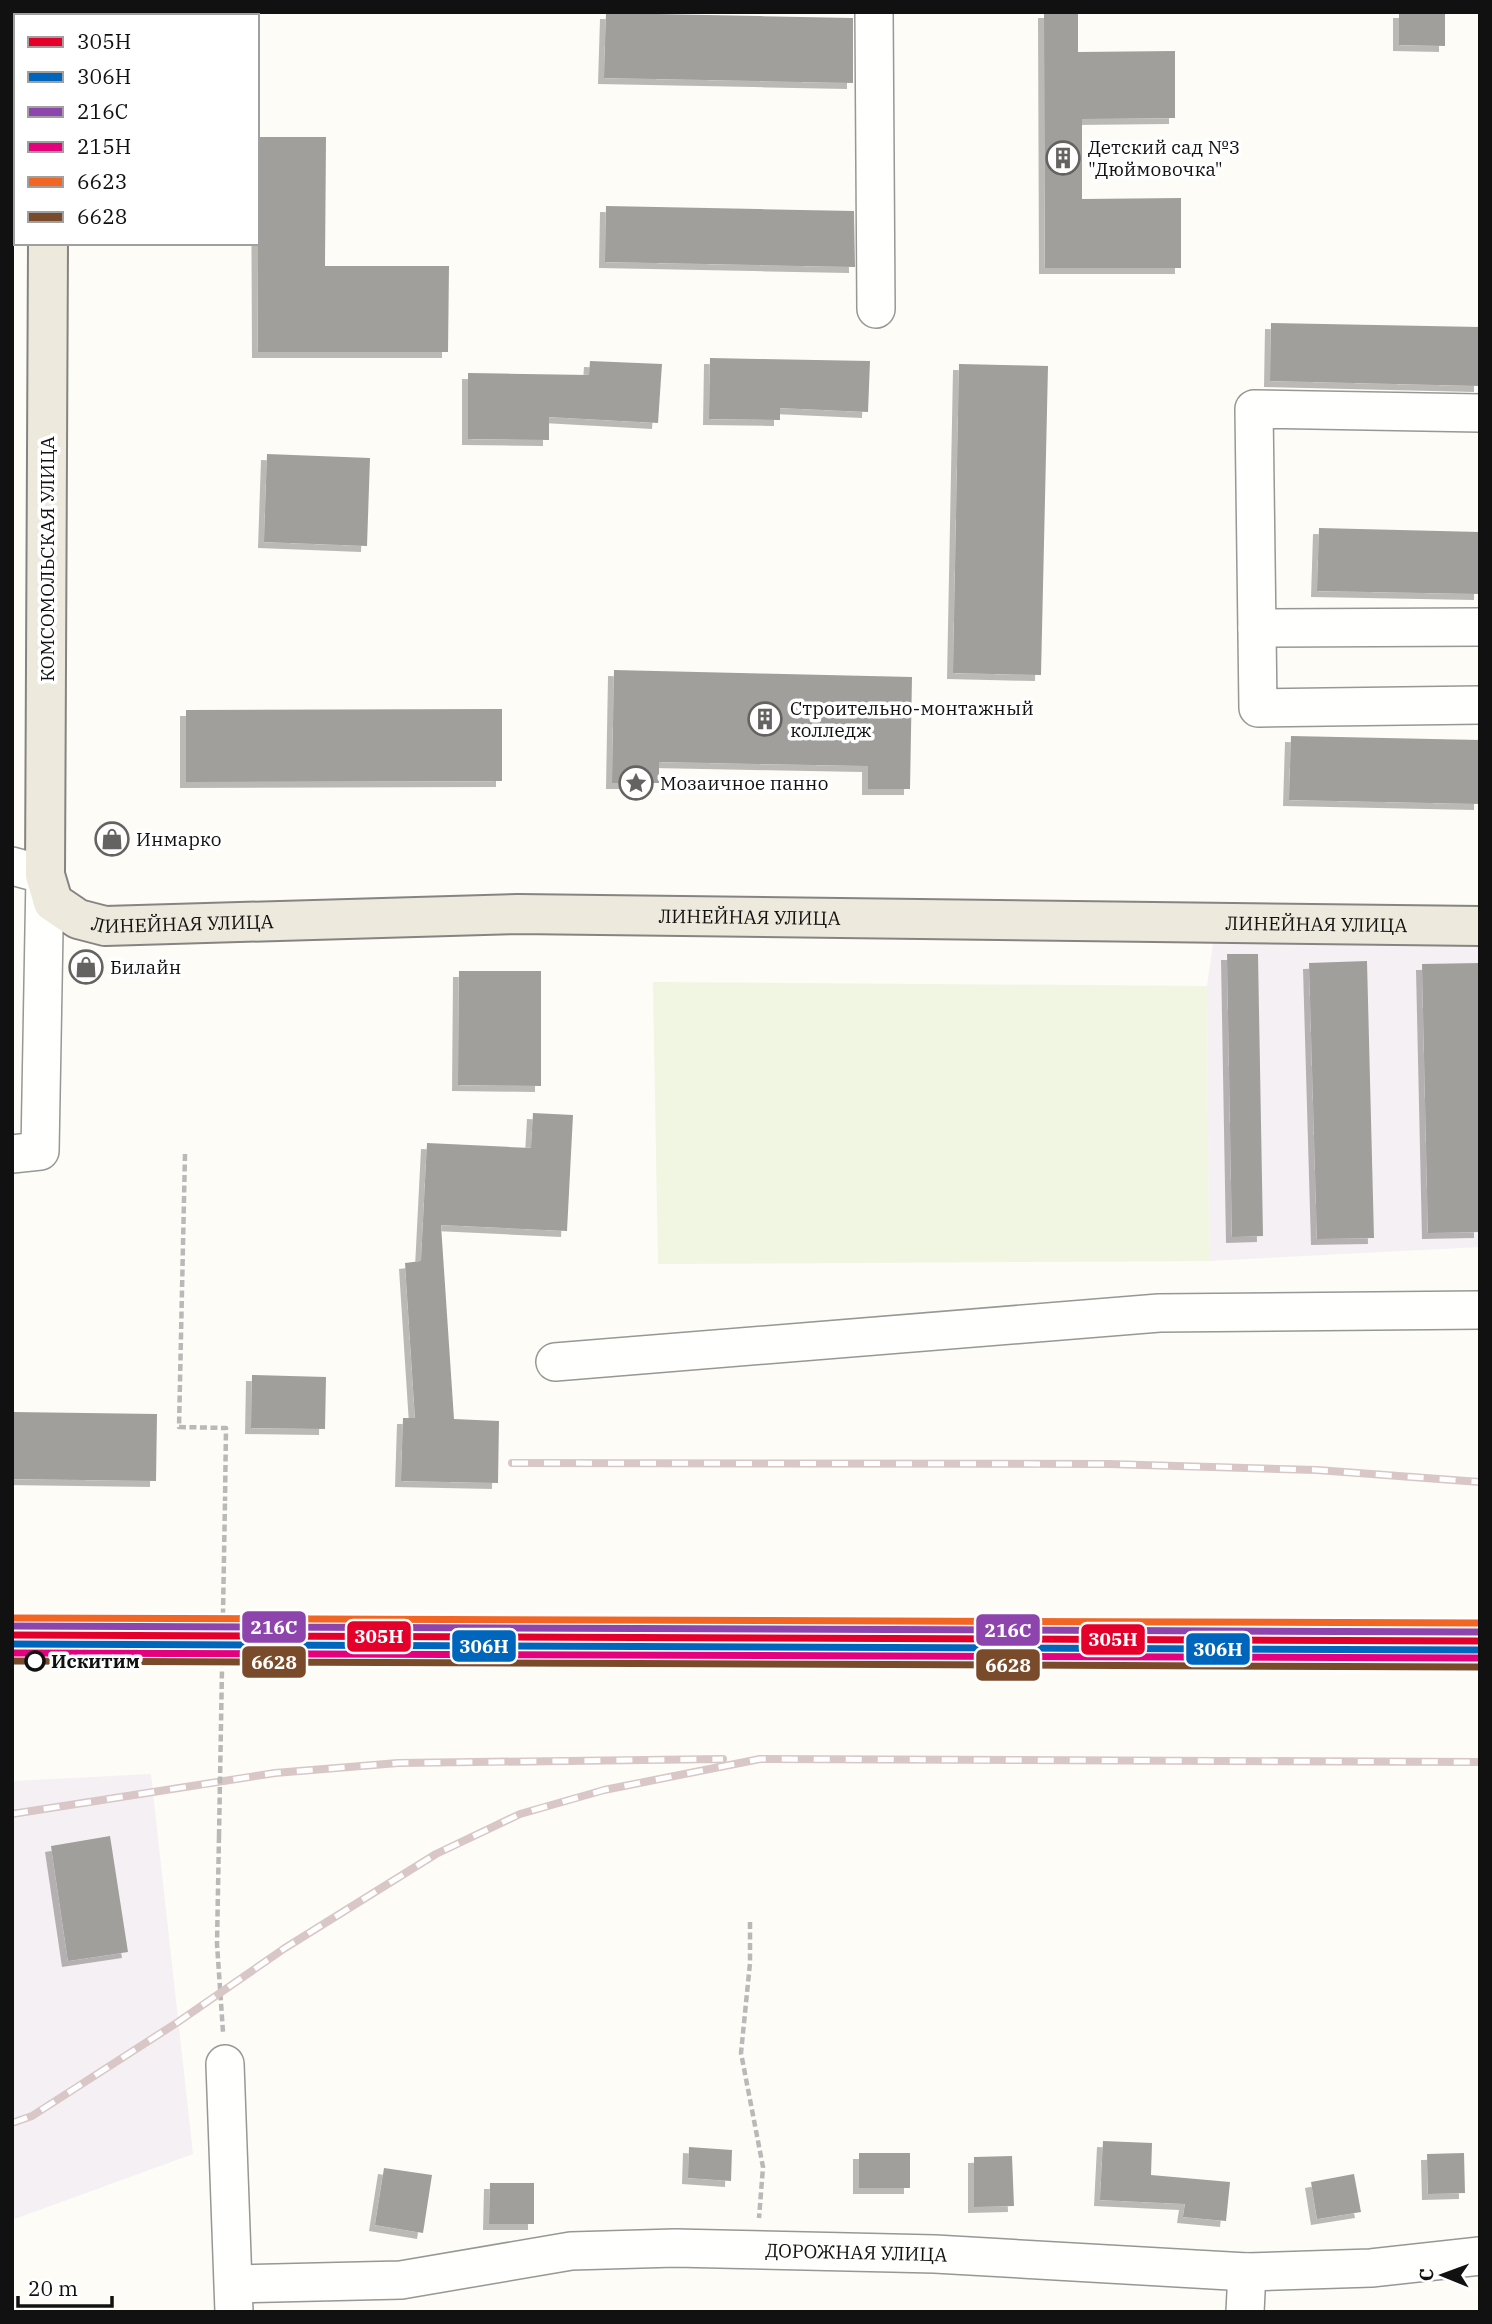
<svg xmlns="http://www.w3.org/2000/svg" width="1492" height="2324" font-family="'IBM Plex Serif',serif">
	<defs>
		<filter id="shadow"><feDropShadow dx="-6" dy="6" stdDeviation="0" flood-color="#0004"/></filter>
	</defs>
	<rect width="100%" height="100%" fill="#fdfcf7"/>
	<!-- industrial -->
	<path fill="#f5f0f3" d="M1215,929L1480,930V1247L1209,1261L1207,986Z
		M151,1774L193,2154L12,2220V1781Z"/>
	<!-- pitch -->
	<path fill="#f0f6e1" d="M653,982L1207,986L1209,1261L658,1264Z"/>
	<!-- building -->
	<path fill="#a19f9c" filter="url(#shadow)" d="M1044,12H1078V52L1175,51V118L1082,119V199L1181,198V268H1045Z
		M1399,12H1445V46L1399,45Z
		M606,13L853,18V83L604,78Z
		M257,137H326L325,266H449L448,352H258Z
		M606,206L854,211L855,267L605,262Z
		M1271,323L1480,327V386L1270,381Z
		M710,358L870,361L868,412L780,408V420L709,419Z
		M590,361L662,364L658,423L549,417V440L468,439V373L589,375Z
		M959,364L1048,366L1041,675L953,673Z
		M267,454L370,458L367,546L264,542Z
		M1319,528L1480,532V594L1317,591Z
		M614,670L912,677L910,789H868V766L659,762V783H612Z
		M502,709V781L186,782V710Z
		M1291,736L1480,740V804L1289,800Z
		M1227,954H1258L1263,1236L1232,1237Z
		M1367,961L1374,1238L1317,1239L1309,963Z
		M1480,963V1232L1428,1233L1422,964Z
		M459,971H541V1086L458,1085Z
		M533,1113L573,1115L567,1231L441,1225L454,1419L499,1421L498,1483L401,1481L403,1418H415L405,1263L421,1261L427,1143L531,1148Z
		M252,1375L326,1377L325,1429L251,1428Z
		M12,1412L157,1414L156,1481L12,1479Z
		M110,1836L128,1952L68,1961L51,1846Z
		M1103,2141L1152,2143L1151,2175L1230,2182L1226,2221L1183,2217L1185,2204L1100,2200Z
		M689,2147L732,2150L731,2181L688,2178Z
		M859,2153H910V2188H859Z
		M1464,2153L1465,2193L1428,2194L1427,2154Z
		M1012,2156L1014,2206L974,2207V2157Z
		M384,2168L432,2175L423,2233L375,2225Z
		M1354,2174L1361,2212L1317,2219L1311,2182Z
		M490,2183H534V2224H489Z"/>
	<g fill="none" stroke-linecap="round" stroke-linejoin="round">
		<defs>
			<g id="minor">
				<path d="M874,12L876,309"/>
				<path d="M12,41L16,40"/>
				<path d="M1480,413L1254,409L1258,708L1480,705"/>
				<path d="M1257,628L1480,627"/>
				<path d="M12,866L45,875L40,1151L12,1154"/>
				<path d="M555,1362L1159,1313L1480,1310"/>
				<path d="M225,2064L234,2312"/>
				<path id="s1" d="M234,2284L401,2280L571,2251L675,2248L935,2254L1247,2272L1371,2268L1480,2256"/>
				<path d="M1245,2312L1247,2272"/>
			</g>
			<g id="major">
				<path d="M49,12V16"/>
				<path id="s2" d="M48,243L45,875L53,902L78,919L105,926L518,914L1480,926"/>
			</g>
		</defs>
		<!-- minor casing -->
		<use href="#minor" stroke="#979795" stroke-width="40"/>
		<!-- major casing -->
		<use href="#major" stroke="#858482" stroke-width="42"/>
		<!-- path -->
		<path stroke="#b9b9b8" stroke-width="4.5" stroke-dasharray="7 3.5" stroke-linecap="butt" d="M185,1154L179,1427L226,1428L225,1501
			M80,1652L352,1656
			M219,1836L217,1944L223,2032
			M750,1922V1963L741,2053L763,2167L759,2218"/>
		<!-- minor -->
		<use href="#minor" stroke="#fffffe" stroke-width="37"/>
		<!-- major -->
		<use href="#major" stroke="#ede9dc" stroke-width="38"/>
		<defs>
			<path id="rail" d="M512,1463L1108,1464L1317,1470L1480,1482
				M12,1814L275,1773L398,1763L723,1759
				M12,2123L32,2116L178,2022L285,1948L436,1854L520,1814L604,1790L760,1759L1480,1762"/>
		</defs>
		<!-- rail casing -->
		<use href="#rail" stroke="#d9c6c7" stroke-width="8"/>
		<!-- rail -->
		<use href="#rail" stroke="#fff" stroke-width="5" stroke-dasharray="16" stroke-linecap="butt"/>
		<!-- path-bridge -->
		<path stroke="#b9b9b8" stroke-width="4.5" stroke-dasharray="7 3.5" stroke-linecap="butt" d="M219,1836L225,1501"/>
		<defs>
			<path id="rail-1" d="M12,1635L1480,1641"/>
			<path id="rail-2" d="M12,1644L1480,1650"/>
			<path id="rail-3" d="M12,1626L1480,1632"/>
			<path id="rail-4" d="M12,1653L1480,1658"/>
			<path id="rail-5" d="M12,1618L1480,1623"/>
			<path id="rail-6" d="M12,1661L1480,1667"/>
		</defs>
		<!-- rail-1 casing -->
		<use href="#rail-1" stroke="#fff" stroke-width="12"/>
		<!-- rail-2 casing -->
		<use href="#rail-2" stroke="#fff" stroke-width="12"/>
		<!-- rail-3 casing -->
		<use href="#rail-3" stroke="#fff" stroke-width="12"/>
		<!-- rail-4 casing -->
		<use href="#rail-4" stroke="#fff" stroke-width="12"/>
		<!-- rail-5 casing -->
		<use href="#rail-5" stroke="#fff" stroke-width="12"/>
		<!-- rail-6 casing -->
		<use href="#rail-6" stroke="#fff" stroke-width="12"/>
		<!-- rail-1 -->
		<use href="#rail-1" stroke="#e4002b" stroke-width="7"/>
		<!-- rail-2 -->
		<use href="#rail-2" stroke="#0065bd" stroke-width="7"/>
		<!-- rail-3 -->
		<use href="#rail-3" stroke="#8e44ad" stroke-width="7"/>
		<!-- rail-4 -->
		<use href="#rail-4" stroke="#e5007d" stroke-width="7"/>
		<!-- rail-5 -->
		<use href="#rail-5" stroke="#f26522" stroke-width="7"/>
		<!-- rail-6 -->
		<use href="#rail-6" stroke="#7a4b2a" stroke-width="7"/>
	</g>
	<!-- icons -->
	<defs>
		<symbol id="building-ring" viewBox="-11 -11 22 22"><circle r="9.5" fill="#fff" stroke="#646362" stroke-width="1.5"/><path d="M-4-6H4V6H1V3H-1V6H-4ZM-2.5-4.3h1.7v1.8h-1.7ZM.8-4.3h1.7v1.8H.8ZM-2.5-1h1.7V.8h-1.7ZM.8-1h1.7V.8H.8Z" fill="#646362"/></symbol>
		<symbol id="sight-ring" viewBox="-11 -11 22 22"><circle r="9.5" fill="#fff" stroke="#646362" stroke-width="1.5"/><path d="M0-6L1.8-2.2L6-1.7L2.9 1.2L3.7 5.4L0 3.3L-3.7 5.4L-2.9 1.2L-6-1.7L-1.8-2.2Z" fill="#646362"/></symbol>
		<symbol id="shop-ring" viewBox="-11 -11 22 22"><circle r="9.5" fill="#fff" stroke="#646362" stroke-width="1.5"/><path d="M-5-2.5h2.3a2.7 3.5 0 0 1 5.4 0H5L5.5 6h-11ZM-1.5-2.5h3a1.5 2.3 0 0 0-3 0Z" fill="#646362"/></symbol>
	</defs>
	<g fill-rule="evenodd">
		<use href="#building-ring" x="1044" y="139" width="38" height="38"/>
		<use href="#building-ring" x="746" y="700" width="38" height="38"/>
		<use href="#sight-ring" x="617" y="764" width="38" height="38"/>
		<use href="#shop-ring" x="93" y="820" width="38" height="38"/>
		<use href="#shop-ring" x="67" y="948" width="38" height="38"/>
	</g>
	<!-- markers -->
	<circle fill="#fff" stroke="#111" stroke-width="3.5" cx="35" cy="1661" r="9"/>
	<g text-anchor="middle" stroke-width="7" stroke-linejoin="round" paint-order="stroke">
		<!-- poi labels -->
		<g font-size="19" fill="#111" stroke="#fff" text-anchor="start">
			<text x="1088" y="154">Детский сад №3<tspan x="1088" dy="22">"Дюймовочка"</tspan></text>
			<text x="790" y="715">Строительно-монтажный<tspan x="790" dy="22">колледж</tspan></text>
			<text x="660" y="790">Мозаичное панно</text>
			<text x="136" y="846">Инмарко</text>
			<text x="110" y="974">Билайн</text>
		</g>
		<!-- street labels -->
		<g font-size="19" fill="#111" stroke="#fff">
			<text transform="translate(47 559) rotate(-90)" y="7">КОМСОМОЛЬСКАЯ УЛИЦА</text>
			<text dy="7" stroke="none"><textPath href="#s2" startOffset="1363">ЛИНЕЙНАЯ УЛИЦА</textPath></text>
			<text dy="7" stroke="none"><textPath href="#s2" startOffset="796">ЛИНЕЙНАЯ УЛИЦА</textPath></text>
			<text dy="7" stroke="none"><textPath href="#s2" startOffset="1930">ЛИНЕЙНАЯ УЛИЦА</textPath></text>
			<text dy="7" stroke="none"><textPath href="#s1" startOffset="625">ДОРОЖНАЯ УЛИЦА</textPath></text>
		</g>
		<!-- stop labels -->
		<g font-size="19" font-weight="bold" fill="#111" stroke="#fff" text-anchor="start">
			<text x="51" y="1668">Искитим</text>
		</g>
	</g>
	<g stroke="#fff" stroke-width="2.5">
		<rect x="241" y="1610" width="66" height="34" rx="7" fill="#8e44ad"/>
		<rect x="975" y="1613" width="66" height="34" rx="7" fill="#8e44ad"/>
		<rect x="346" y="1620" width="66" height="33" rx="7" fill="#e4002b"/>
		<rect x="1080" y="1623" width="66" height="33" rx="7" fill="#e4002b"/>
		<rect x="451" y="1629" width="66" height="34" rx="7" fill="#0065bd"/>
		<rect x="1185" y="1632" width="66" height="34" rx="7" fill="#0065bd"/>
		<rect x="241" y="1645" width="66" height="34" rx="7" fill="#7a4b2a"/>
		<rect x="975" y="1648" width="66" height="34" rx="7" fill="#7a4b2a"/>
	</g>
	<g font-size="19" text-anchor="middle" font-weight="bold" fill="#fff">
		<text x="274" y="1634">216С</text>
		<text x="1008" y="1637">216С</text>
		<text x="379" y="1643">305Н</text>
		<text x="1113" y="1646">305Н</text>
		<text x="484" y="1653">306Н</text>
		<text x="1218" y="1656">306Н</text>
		<text x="274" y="1669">6628</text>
		<text x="1008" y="1672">6628</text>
	</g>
	<!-- border -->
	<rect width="1492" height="2324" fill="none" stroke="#111111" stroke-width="28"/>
	<!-- legend -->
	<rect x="14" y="14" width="245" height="231" fill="#ffffff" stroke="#a0a0a0" stroke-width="2"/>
	<rect x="28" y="37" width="35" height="10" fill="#e4002b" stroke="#a0a0a0" stroke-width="2"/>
	<text x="77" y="49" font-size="21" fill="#111111">305Н</text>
	<rect x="28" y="72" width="35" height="10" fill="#0065bd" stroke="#a0a0a0" stroke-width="2"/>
	<text x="77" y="84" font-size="21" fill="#111111">306Н</text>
	<rect x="28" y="107" width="35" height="10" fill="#8e44ad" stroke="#a0a0a0" stroke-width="2"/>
	<text x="77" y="119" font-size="21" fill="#111111">216С</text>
	<rect x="28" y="142" width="35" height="10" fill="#e5007d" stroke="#a0a0a0" stroke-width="2"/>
	<text x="77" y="154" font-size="21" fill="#111111">215Н</text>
	<rect x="28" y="177" width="35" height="10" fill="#f26522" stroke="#a0a0a0" stroke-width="2"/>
	<text x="77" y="189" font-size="21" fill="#111111">6623</text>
	<rect x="28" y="212" width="35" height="10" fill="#7a4b2a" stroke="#a0a0a0" stroke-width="2"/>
	<text x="77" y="224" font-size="21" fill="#111111">6628</text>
	<!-- north arrow -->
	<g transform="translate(1443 2275) rotate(271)" stroke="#ffffff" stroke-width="5" paint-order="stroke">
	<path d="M0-5L12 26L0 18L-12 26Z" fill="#111111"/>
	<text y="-10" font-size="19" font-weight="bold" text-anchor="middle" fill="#111111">С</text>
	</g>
	<!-- scale -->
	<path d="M18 2296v10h94v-10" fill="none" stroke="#111111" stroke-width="3.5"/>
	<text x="28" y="2296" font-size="21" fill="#111111" stroke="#ffffff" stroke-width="5" paint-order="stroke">20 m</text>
</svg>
